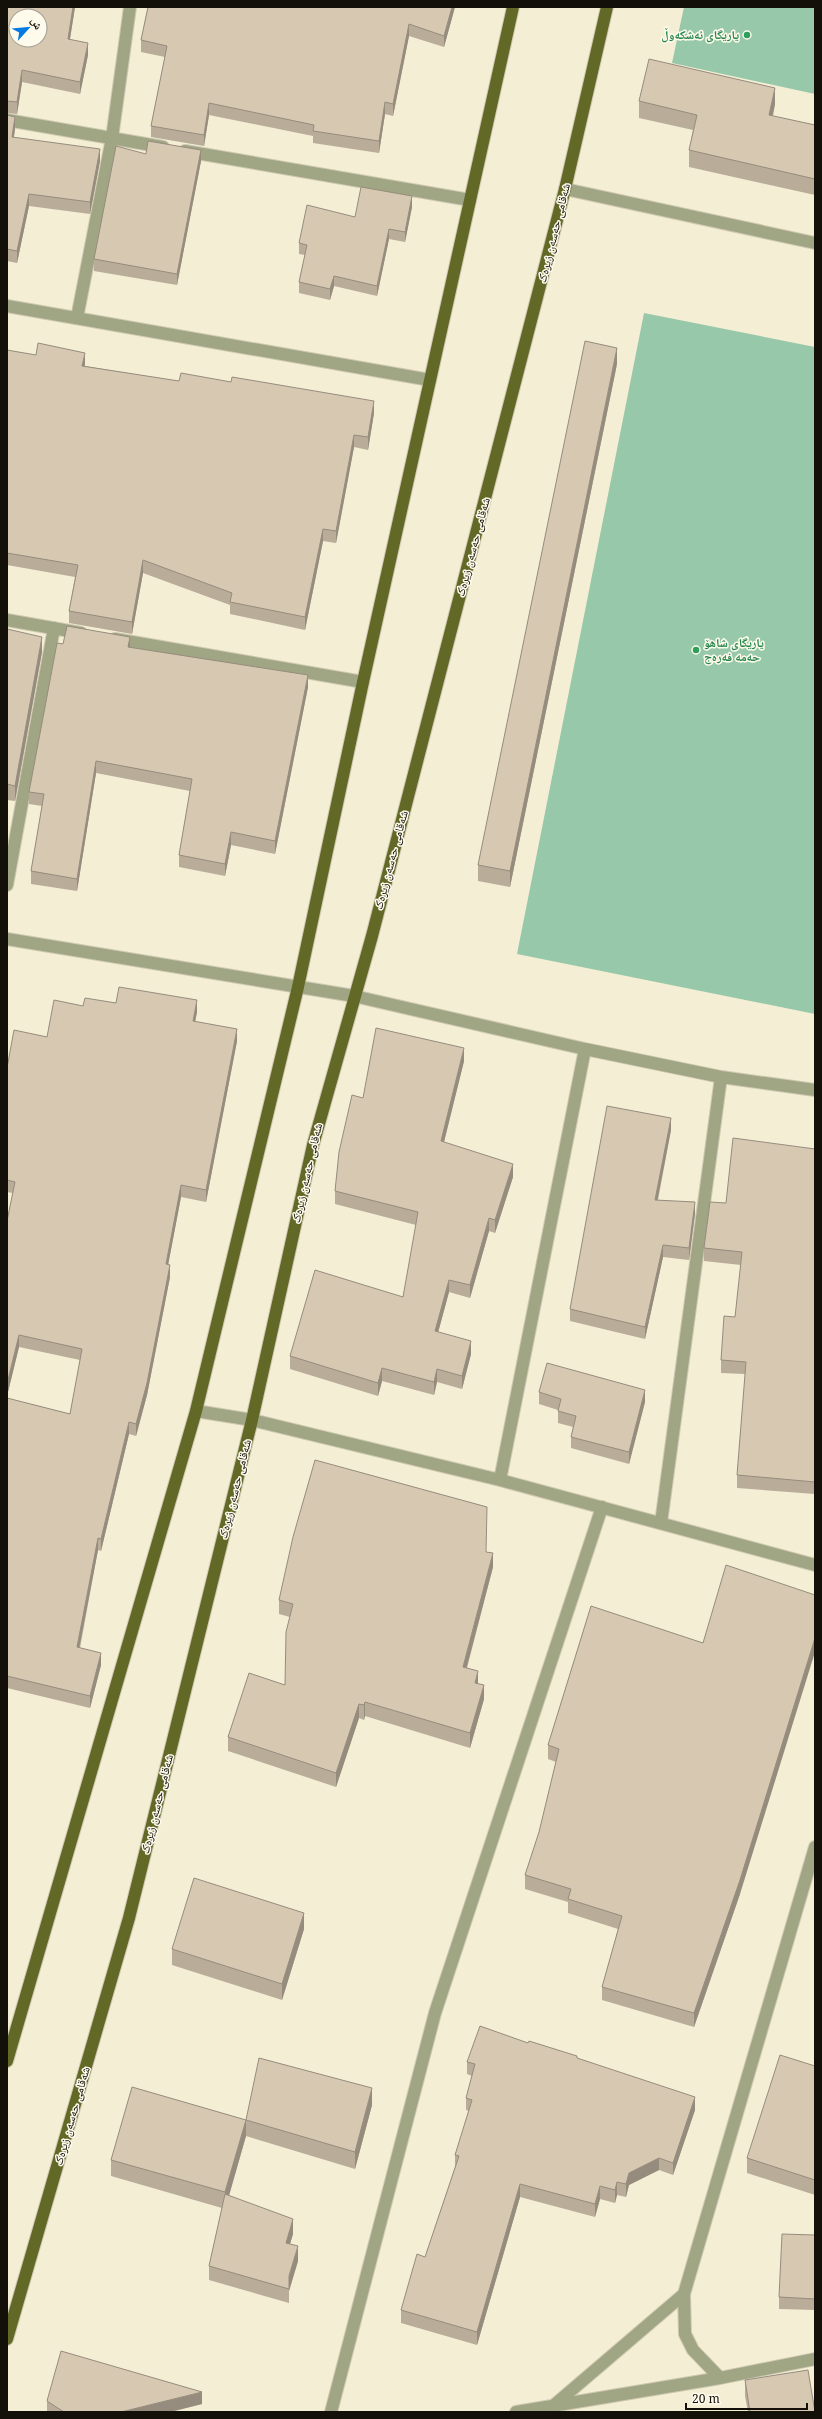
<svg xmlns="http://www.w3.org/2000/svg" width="822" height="2419" font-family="'Noto Serif','Noto Naskh Arabic',serif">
	<rect width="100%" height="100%" fill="#f4eed5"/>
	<!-- green -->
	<path fill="#98c8aa" d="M684,7H815V94L672,63Z
		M644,313L815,347V1014L517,954Z"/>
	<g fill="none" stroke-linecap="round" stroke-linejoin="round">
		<defs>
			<path id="minor" d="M7,120L163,147
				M185,151L470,200
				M565,189L815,243
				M7,306L430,380
				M77,318L112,138L130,7
				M7,620L81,633
				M115,639L363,682
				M7,885L54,628
				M7,939L354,996L585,1049L721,1077L815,1090
				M196,1411L252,1420L500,1480L815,1565
				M500,1480L585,1049
				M661,1523L721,1077
				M684,2294L685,2334L693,2350L720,2378
				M553,2406L684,2294L815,1847
				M331,2412L435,2013L602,1507
				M516,2412L720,2378L815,2359"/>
			<path id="major" d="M7,2061L196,1411L298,987L363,682L513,7
				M7,2339L129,1918L252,1420L313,1145L372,936L565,189L607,7"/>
		</defs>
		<!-- minor casing -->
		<use href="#minor" stroke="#d0cab4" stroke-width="14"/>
		<!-- major casing -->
		<use href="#major" stroke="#d0cab4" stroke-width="14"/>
		<!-- minor -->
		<use href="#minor" stroke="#a0a684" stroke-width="12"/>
		<!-- major -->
		<use href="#major" stroke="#626927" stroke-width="12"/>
	</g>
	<!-- wall -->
	<path fill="#b9ac99" d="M7,7H75L70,39L88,55L80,94L22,82L17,114L7,113Z
		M148,7H455L444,47L409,36L393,116L385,114L379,153L313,143V136L209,115L204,146L151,137V126L165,57L141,52V40Z
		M639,101L775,104L773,116L815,125V195L689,167V150L693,130L639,118Z
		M7,115L15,129L14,137L100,161L90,214L29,206L17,263L7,261Z
		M146,154L201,161L177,285L94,271V259Z
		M412,207L405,242L389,239L377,296L334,286L330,300L299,293V282L305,255L299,254V243L355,217Z
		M7,350L85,366L374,413L368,450L354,447L336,543L323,541L305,630L230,614V605L143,573L132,634L69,623V611L75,577L7,565Z
		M617,364L510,887L478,881V865Z
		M7,629L42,652L15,801L7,800Z
		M63,644L130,647L308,687L275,854L231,845L225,876L179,867V855L190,791L96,773L77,891L31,884V871L42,806L29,804V792Z
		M116,1003L197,1012L195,1021L237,1041L206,1202L181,1197L168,1265L170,1277L147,1395L136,1436L129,1434L101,1551L98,1550L80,1648L101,1665L90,1708L7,1688V1398L70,1414L80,1360L19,1347L7,1396V1221L13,1193L7,1192V1068L47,1037L83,1006Z
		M464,1061L444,1142L513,1177L495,1233L489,1231L470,1298L449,1292L438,1332L471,1354L462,1389L437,1382L434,1395L382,1381L378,1396L290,1369V1356L403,1297L416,1225L335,1204V1191L363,1098Z
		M671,1130L658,1200L695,1214L689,1260L663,1257L645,1339L570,1321V1309Z
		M815,1149V1494L737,1488V1475L745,1374L721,1373V1360L735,1317L741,1265L704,1261V1248L726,1203Z
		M539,1392L645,1402L629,1464L571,1448V1437L573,1427L558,1423V1410L539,1404Z
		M486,1552L493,1567L467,1668L478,1684L484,1699L470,1748L365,1716L364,1720L359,1718L336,1787L228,1751V1737L285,1685L290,1617L279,1614V1600Z
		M591,1606L740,1894L694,2027L602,2000V1987L618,1929L568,1913V1902L525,1889V1875L539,1832L556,1762L548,1759V1745Z
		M304,1929L282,2000L172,1965V1949Z
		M528,2043L577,2058L695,2110L673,2175L659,2170L629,2185L626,2197L617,2195L615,2203L600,2199L595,2217L520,2197L477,2345L401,2323V2310L425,2257L455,2167V2155L469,2111L466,2110V2098L472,2076L467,2074V2062Z
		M815,2066V2195L747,2173V2158Z
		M372,2105L355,2169L246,2136L229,2196L293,2234L290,2244L298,2261L289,2291V2303L209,2280V2266L222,2208L111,2176V2160L246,2120Z
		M815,2235V2310L779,2309V2297Z
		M745,2380L815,2412H748L745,2396Z
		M47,2401L202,2404L170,2412H47Z"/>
	<!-- shaded-wall -->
	<path fill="#968c7d" d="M73,7H75L68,51V39Z
		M452,7H455L444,47V36Z
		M409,24V36L393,116V104Z
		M88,43V55L80,94V82Z
		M22,70V82L17,114V102Z
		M775,88V104L769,131V115Z
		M385,102V114L379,153V141Z
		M209,103V115L204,146V135Z
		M15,117V129L12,148V137Z
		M100,149V161L90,214V202Z
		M201,150V161L177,285V274Z
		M29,194V206L17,263V251Z
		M412,196V207L405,242V232Z
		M389,229V239L377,296V286Z
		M334,276V286L330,300V289Z
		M617,348V364L510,887V871Z
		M85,353V365L82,378V366Z
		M374,401V413L368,450V437Z
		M354,435V447L336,543V531Z
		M323,529V541L305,630V617Z
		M143,560V573L132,634V622Z
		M42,637V652L15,801V786Z
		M130,637V649L128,647Z
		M308,675V687L275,854V841Z
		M96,761V773L77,891V879Z
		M231,832V845L225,876V864Z
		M197,1000V1012L193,1033V1021Z
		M237,1029V1041L206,1202V1190Z
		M464,1048V1061L441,1154V1141Z
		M671,1118V1130L655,1212V1200Z
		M513,1164V1177L495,1233V1220Z
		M181,1185V1197L166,1276V1264Z
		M695,1202V1214L689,1260V1248Z
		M489,1218V1231L470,1298V1285Z
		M663,1245V1257L645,1339V1327Z
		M170,1265V1277L147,1395L136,1436V1424Z
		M449,1280V1292L435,1344V1331Z
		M19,1335V1347L7,1396V1384Z
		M471,1341V1354L462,1389V1376Z
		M382,1368V1381L378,1396V1383Z
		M437,1369V1382L434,1395V1382Z
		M645,1390V1402L629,1464V1452Z
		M129,1422V1434L101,1551V1539Z
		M98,1538V1550L77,1659V1647Z
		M493,1553V1567L463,1681V1667Z
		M815,1638V1652L740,1894L694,2027V2013Z
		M101,1653V1665L90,1708V1696Z
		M478,1671V1686L475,1683Z
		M484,1685V1699L470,1748V1733Z
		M365,1702V1716L364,1720V1705Z
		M359,1704V1718L336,1787V1773Z
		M304,1913V1929L282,2000V1984Z
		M372,2088V2105L355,2169V2152Z
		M695,2097V2110L673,2175V2163Z
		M246,2120V2136L225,2209V2192Z
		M659,2158V2170L629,2185L626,2197V2184L629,2173Z
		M617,2182V2195L615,2203V2190Z
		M520,2184V2197L477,2345V2332Z
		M600,2186V2199L595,2217V2204Z
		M293,2219V2234L286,2257V2243Z
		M298,2246V2261L289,2291V2276Z
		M202,2392V2404L170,2412H121Z"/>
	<!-- building -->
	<path fill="#d7c8b2" stroke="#968c7d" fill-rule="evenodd" d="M7,7H73L68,39L88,43L80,82L22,70L17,102L7,101ZM16,16H40V40H16Z
		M148,7H452L444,36L409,24L393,104L385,102L379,141L313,131L314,125L209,103L204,135L151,126L167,46L141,40Z
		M649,59L775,88L769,115L815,125V179L689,150L697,115L639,101Z
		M7,115L15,117L12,137L100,149L90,202L29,194L17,251L7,249Z
		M148,141L201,150L177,274L94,259L116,146L146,154Z
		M361,187L412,196L405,232L389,229L377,286L334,276L330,289L299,282L307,245L299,243L307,205L355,217Z
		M585,341L617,348L510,871L478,865Z
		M38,343L85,353L82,366L179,381L181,373L231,382L232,377L374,401L368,437L354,435L336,531L323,529L305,617L230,602L232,593L143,560L132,622L69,611L78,565L7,553V350L36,355Z
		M67,626L130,637L128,647L308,675L275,841L231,832L225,864L179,855L192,779L96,761L77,879L31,871L44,794L29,792L57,643L63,644Z
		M7,629L42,637L15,786L7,784Z
		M119,987L197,1000L193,1021L237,1029L206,1190L181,1185L166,1264L170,1265L147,1383L136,1424L129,1422L101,1539L98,1538L77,1647L101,1653L90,1696L7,1676V1398L70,1414L82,1349L19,1335L7,1384V1221L15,1182L7,1180V1068L14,1030L47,1037L54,1000L83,1006L85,998L116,1003Z
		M376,1028L464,1048L441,1141L513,1164L495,1220L489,1218L470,1285L449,1280L435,1331L471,1341L462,1376L437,1369L434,1382L382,1368L378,1383L290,1356L315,1270L403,1297L418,1212L335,1191L339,1152L352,1095L363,1098Z
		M607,1106L671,1118L655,1200L695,1202L689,1248L663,1245L645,1327L570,1309Z
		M733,1138L815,1149V1482L737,1475L746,1362L721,1360L724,1316L735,1317L742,1252L704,1248L710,1202L726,1203Z
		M547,1363L645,1390L629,1452L571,1437L576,1416L558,1411L561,1399L539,1392Z
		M315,1460L487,1507L486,1552L493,1553L463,1667L478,1671L475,1683L484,1685L470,1733L365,1702L364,1705L359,1704L336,1773L228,1737L249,1673L285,1685L286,1632L293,1604L279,1600L293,1537Z
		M726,1565L815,1595V1638L740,1880L694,2013L602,1987L622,1916L568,1899L571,1889L525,1875L539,1832L559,1749L548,1745L591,1606L703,1643Z
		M194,1878L304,1913L282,1984L172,1949Z
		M480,2026L528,2043L529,2041L577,2056V2058L695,2097L673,2163L659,2158L629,2173L626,2184L617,2182L615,2190L600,2186L595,2204L520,2184L477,2332L401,2310L417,2254L425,2257L459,2156L455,2155L472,2100L466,2098L475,2064L467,2062Z
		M780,2055L815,2066V2180L747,2158Z
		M259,2058L372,2088L355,2152L246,2120Z
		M132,2087L246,2120L225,2192L111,2160Z
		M225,2194L293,2219L286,2243L298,2246L289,2276V2289L209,2266Z
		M782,2234L815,2235V2299L779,2297Z
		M61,2351L202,2392L121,2412H64L47,2401Z
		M808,2370L815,2412H750L745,2380Z"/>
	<!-- markers -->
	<g fill="#2e9e5b" stroke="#fefbec" stroke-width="1.5">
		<circle cx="747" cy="35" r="4"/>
		<circle cx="696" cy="650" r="4"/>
	</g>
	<g text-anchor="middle" stroke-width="3" stroke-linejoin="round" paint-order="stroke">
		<!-- leisure labels -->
		<g font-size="12" font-weight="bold" fill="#27864d" stroke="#fefbec" text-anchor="end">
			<text x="739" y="39">یاریگای ئەشکەوڵ</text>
			<text x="704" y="647" text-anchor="start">یاریگای شاهۆ<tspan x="704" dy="14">حەمە فەرەج</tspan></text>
		</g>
		<!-- street labels -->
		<g font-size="12" fill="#121008" stroke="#fefbec">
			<text transform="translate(554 233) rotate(-76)" y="4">شەقامی حەسەن زیرەک</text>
			<text transform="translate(473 547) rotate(-75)" y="4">شەقامی حەسەن زیرەک</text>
			<text transform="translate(391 860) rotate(-75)" y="4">شەقامی حەسەن زیرەک</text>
			<text transform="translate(307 1173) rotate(-77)" y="4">شەقامی حەسەن زیرەک</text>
			<text transform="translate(235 1489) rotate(-76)" y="4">شەقامی حەسەن زیرەک</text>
			<text transform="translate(157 1804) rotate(-76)" y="4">شەقامی حەسەن زیرەک</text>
			<text transform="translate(72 2116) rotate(-74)" y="4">شەقامی حەسەن زیرەک</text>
		</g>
	</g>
	<!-- border -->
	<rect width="822" height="2419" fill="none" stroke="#121008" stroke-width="16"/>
	<!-- north arrow -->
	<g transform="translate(28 28) rotate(63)"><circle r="19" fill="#fefbec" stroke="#a09d91"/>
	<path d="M0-3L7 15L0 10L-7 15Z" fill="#057be2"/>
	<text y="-6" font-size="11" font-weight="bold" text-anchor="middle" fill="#121008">ش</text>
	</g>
	<!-- scale -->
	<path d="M686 2403v6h121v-6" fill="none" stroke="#121008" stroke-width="2"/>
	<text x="692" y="2403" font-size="12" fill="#121008" stroke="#fefbec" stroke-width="3" paint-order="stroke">20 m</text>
</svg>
